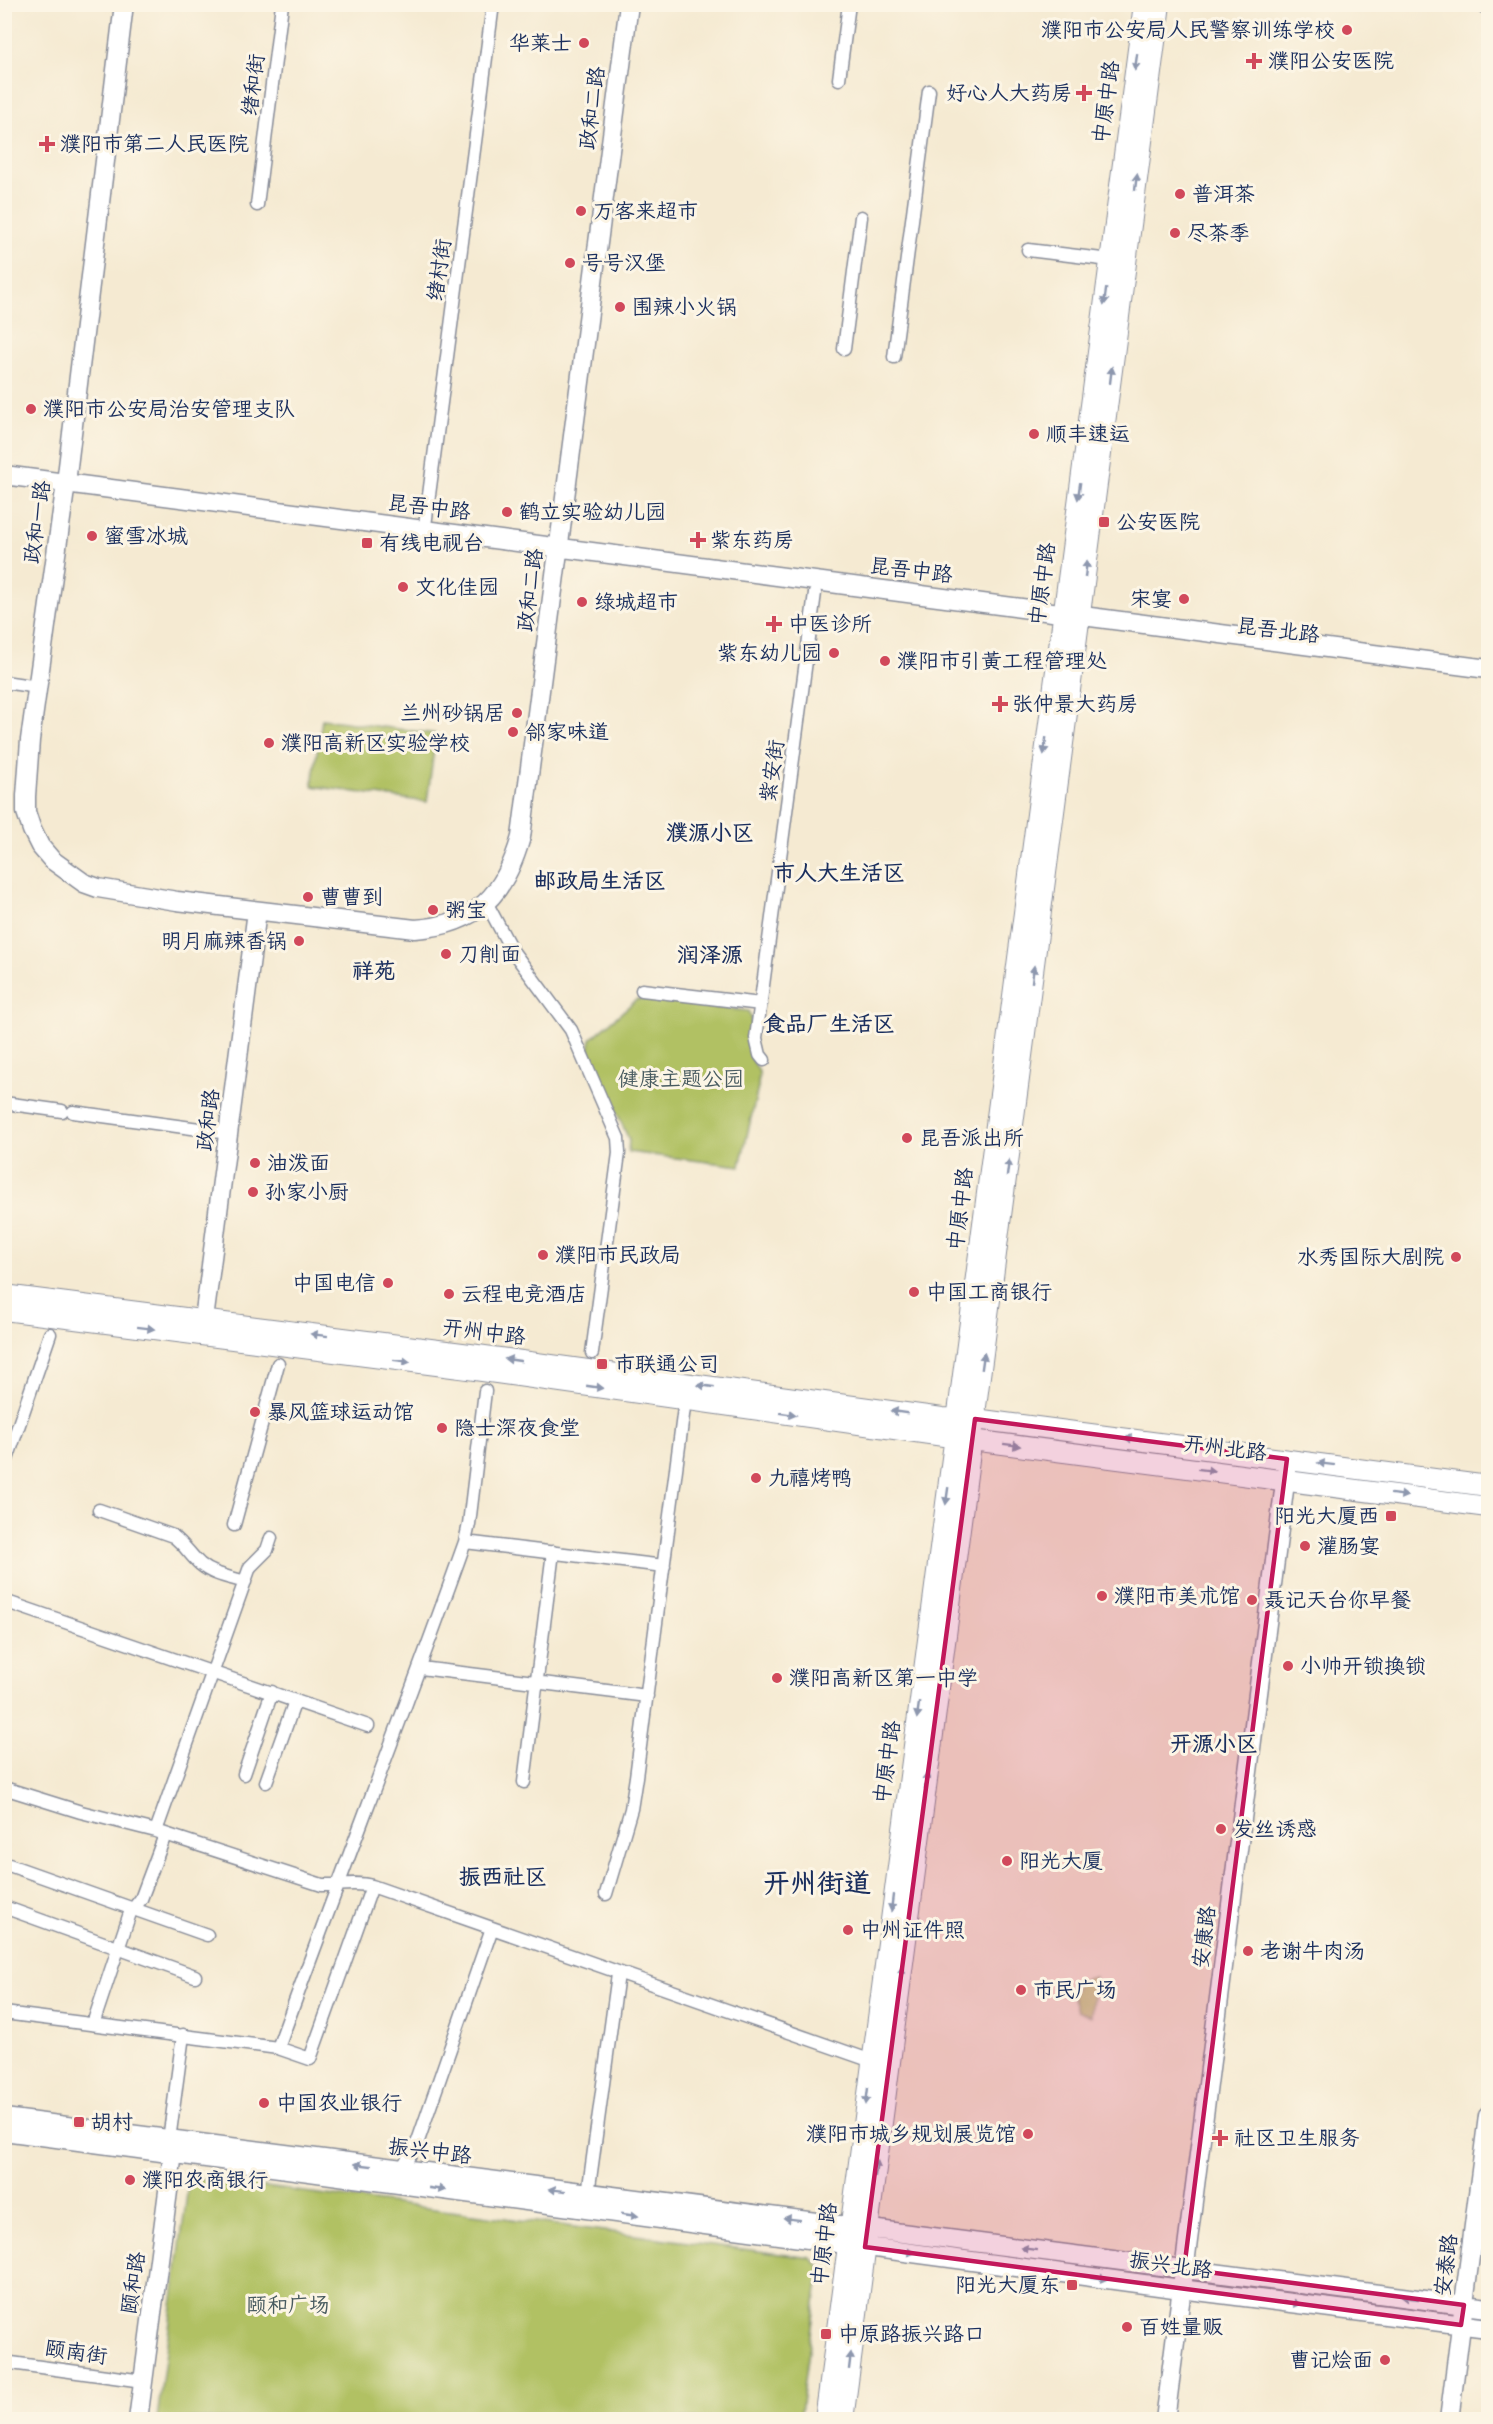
<svg xmlns="http://www.w3.org/2000/svg" width="1493" height="2424" font-family="Mali,'LXGW WenKai TC',sans-serif">
	<rect width="100%" height="100%" fill="#fcf5e5"/>
	<filter id="ink" filterUnits="userSpaceOnUse"><feTurbulence type="fractalNoise" baseFrequency=".0167" numOctaves="2"/><feDisplacementMap in="SourceGraphic" scale="12" xChannelSelector="R" yChannelSelector="G"/><feConvolveMatrix kernelMatrix="1 2 1 2 8 2 1 2 1" color-interpolation-filters="sRGB"/></filter>
	<filter id="wash" filterUnits="userSpaceOnUse"><feTurbulence type="fractalNoise" baseFrequency=".008" numOctaves="4" result="noise"/><feDisplacementMap in="SourceGraphic" scale="24" xChannelSelector="R" yChannelSelector="G"/><feGaussianBlur stdDeviation="1.35" result="paint"/><feColorMatrix in="noise" values="0 0 0 0 0 0 0 0 0 0 0 0 0 0 0 0 0 1.4 0 .05"/><feComposite in="paint" operator="in"/></filter>
	<g filter="url(#wash)">
		<rect width="100%" height="100%" fill="#f5ead2"/>
		<!-- green -->
		<path fill="#b1c163" stroke="#667860" stroke-width="1.5" d="M322,719L436,734L427,802L312,786Z
			M643,999L748,1011L751,1017L750,1049L751,1058L759,1072L758,1088L740,1166L628,1152L629,1140L589,1049L591,1039L636,1000Z
			M1089,1977H1095L1091,2016L1077,2010L1072,1995L1078,1982Z
			M196,2178L811,2258L820,2266L800,2419H157L188,2186Z"/>
	</g>
	<g filter="url(#ink)">
		<g fill="none" stroke-linecap="round" stroke-linejoin="round">
			<defs>
				<path id="street" d="M839,79L849,4
					M257,205L282,4
					M1028,250L1110,260
					M844,349L861,217
					M894,357L929,91
					M423,541L493,4
					M4,682L38,687
					M486,902L511,949L571,1030L618,1138L619,1153L592,1353
					M642,990L761,1004
					M764,1060L760,1055L756,1038L815,593
					M4,1103L62,1111
					M73,1112L229,1133
					M4,1468L50,1334
					M99,1510L173,1536C184,1544 190,1555 200,1564C213,1575 229,1577 245,1582
					M234,1525L278,1364
					M465,1542L664,1566
					M4,1601L368,1726
					M421,1668L647,1696
					M244,1774L272,1692
					M266,1782L295,1701
					M524,1782L553,1552
					M4,1788L81,1812L156,1831L322,1885C339,1886 355,1881 372,1886L872,2061
					M156,1831L250,1567L267,1550L271,1538
					M9,1865L207,1935
					M606,1894L631,1809L636,1777L685,1400
					M4,1907L195,1976
					M4,2013L278,2048L310,2059L372,1886
					M93,2024L130,1913L141,1899L165,1835
					M278,2048C339,1879 405,1711 465,1542L469,1524L485,1391
					M169,2140L183,2035
					M401,2170L418,2141L492,1928
					M588,2194L618,1974
					M4,2362L143,2381"/>
				<path id="secondary" d="M124,4L66,483L30,740L26,796V812L32,830L40,846L52,860L84,883L98,888L177,901L415,929C477,925 505,894 521,837L629,4
					M1485,4L1488,5
					M4,475L1488,669
					M202,1335L257,911
					M4,2118L1488,2308
					M4,2131L1181,2289L1488,2328
					M138,2420L173,2153
					M1165,2420L1287,1467
					M1449,2420L1488,2116"/>
				<path id="primary" d="M4,1295L470,1354L942,1418L975,1419L1488,1486
					M4,1310L468,1369L972,1440L1488,1507
					M825,2420L1144,4
					M843,2420L1160,4"/>
			</defs>
			<!-- street casing -->
			<use href="#street" stroke="#888c98" stroke-width="15"/>
			<!-- secondary casing -->
			<use href="#secondary" stroke="#888c98" stroke-width="21"/>
			<!-- primary casing -->
			<use href="#primary" stroke="#888c98" stroke-width="22"/>
			<!-- street -->
			<use href="#street" stroke="#fff" stroke-width="12"/>
			<!-- secondary -->
			<use href="#secondary" stroke="#fff" stroke-width="18"/>
			<!-- primary -->
			<use href="#primary" stroke="#fff" stroke-width="20"/>
		</g>
		<!-- one-way arrows -->
		<defs><path id="oneway-solid" d="M-6-.8H1V-3.2L6.5 0L1 3.2V.8H-6Z" transform="scale(1.5)"/></defs>
		<g fill="#8d97ae">
			<use href="#oneway-solid" transform="translate(1136 62) rotate(98)"/>
			<use href="#oneway-solid" transform="translate(1136 182) rotate(-83)"/>
			<use href="#oneway-solid" transform="translate(1105 297) rotate(98)"/>
			<use href="#oneway-solid" transform="translate(1111 375) rotate(-83)"/>
			<use href="#oneway-solid" transform="translate(1079 491) rotate(98)"/>
			<use href="#oneway-solid" transform="translate(1086 569) rotate(-83)"/>
			<use href="#oneway-solid" transform="translate(1045 746) rotate(98)"/>
			<use href="#oneway-solid" transform="translate(1033 974) rotate(-83)"/>
			<use href="#oneway-solid" transform="translate(1008 1168) rotate(-83)"/>
			<use href="#oneway-solid" transform="translate(146 1328) rotate(7)"/>
			<use href="#oneway-solid" transform="translate(319 1335) rotate(-173)"/>
			<use href="#oneway-solid" transform="translate(513 1360) rotate(-172)"/>
			<use href="#oneway-solid" transform="translate(402 1361) rotate(7)"/>
			<use href="#oneway-solid" transform="translate(983 1361) rotate(-82)"/>
			<use href="#oneway-solid" transform="translate(706 1386) rotate(-172)"/>
			<use href="#oneway-solid" transform="translate(595 1387) rotate(8)"/>
			<use href="#oneway-solid" transform="translate(899 1412) rotate(-172)"/>
			<use href="#oneway-solid" transform="translate(788 1414) rotate(8)"/>
			<use href="#oneway-solid" transform="translate(1133 1439) rotate(-173)"/>
			<use href="#oneway-solid" transform="translate(1012 1445) rotate(7)"/>
			<use href="#oneway-solid" transform="translate(1326 1464) rotate(-173)"/>
			<use href="#oneway-solid" transform="translate(1206 1470) rotate(7)"/>
			<use href="#oneway-solid" transform="translate(1399 1495) rotate(7)"/>
			<use href="#oneway-solid" transform="translate(947 1496) rotate(98)"/>
			<use href="#oneway-solid" transform="translate(918 1710) rotate(98)"/>
			<use href="#oneway-solid" transform="translate(926 1781) rotate(-82)"/>
			<use href="#oneway-solid" transform="translate(892 1903) rotate(97)"/>
			<use href="#oneway-solid" transform="translate(901 1975) rotate(-83)"/>
			<use href="#oneway-solid" transform="translate(867 2096) rotate(97)"/>
			<use href="#oneway-solid" transform="translate(363 2165) rotate(-173)"/>
			<use href="#oneway-solid" transform="translate(876 2168) rotate(-83)"/>
			<use href="#oneway-solid" transform="translate(437 2189) rotate(8)"/>
			<use href="#oneway-solid" transform="translate(557 2190) rotate(-173)"/>
			<use href="#oneway-solid" transform="translate(630 2215) rotate(8)"/>
			<use href="#oneway-solid" transform="translate(792 2219) rotate(-173)"/>
			<use href="#oneway-solid" transform="translate(1029 2249) rotate(-173)"/>
			<use href="#oneway-solid" transform="translate(906 2252) rotate(8)"/>
			<use href="#oneway-solid" transform="translate(1099 2278) rotate(8)"/>
			<use href="#oneway-solid" transform="translate(1410 2298) rotate(-173)"/>
			<use href="#oneway-solid" transform="translate(1292 2303) rotate(7)"/>
			<use href="#oneway-solid" transform="translate(850 2361) rotate(-83)"/>
		</g>
	</g>
	<!-- marked area -->
	<path fill="#c2185b" fill-opacity="0.2" stroke="#c2185b" stroke-width="4.5" stroke-linejoin="round" d="M975,1419L1287,1459L1184,2269L1464,2305L1461,2325L865,2247Z"/>
	<!-- markers -->
	<g fill="#d1495b" stroke="#fcf5e5" stroke-width="2">
		<circle cx="1347" cy="30" r="6"/>
		<circle cx="584" cy="43" r="6"/>
		<path d="M1251 52h6v6h6v6h-6v6h-6v-6h-6v-6h6z"/>
		<path d="M1081 84h6v6h6v6h-6v6h-6v-6h-6v-6h6z"/>
		<path d="M44 135h6v6h6v6h-6v6h-6v-6h-6v-6h6z"/>
		<circle cx="1180" cy="194" r="6"/>
		<circle cx="581" cy="211" r="6"/>
		<circle cx="1175" cy="233" r="6"/>
		<circle cx="570" cy="263" r="6"/>
		<circle cx="620" cy="307" r="6"/>
		<circle cx="31" cy="409" r="6"/>
		<circle cx="1034" cy="434" r="6"/>
		<circle cx="507" cy="512" r="6"/>
		<rect x="1098" y="516" width="12" height="12" rx="3"/>
		<circle cx="92" cy="536" r="6"/>
		<path d="M695 531h6v6h6v6h-6v6h-6v-6h-6v-6h6z"/>
		<rect x="361" y="537" width="12" height="12" rx="3"/>
		<circle cx="403" cy="587" r="6"/>
		<circle cx="1184" cy="599" r="6"/>
		<circle cx="582" cy="602" r="6"/>
		<path d="M771 615h6v6h6v6h-6v6h-6v-6h-6v-6h6z"/>
		<circle cx="834" cy="653" r="6"/>
		<circle cx="885" cy="661" r="6"/>
		<path d="M997 695h6v6h6v6h-6v6h-6v-6h-6v-6h6z"/>
		<circle cx="517" cy="713" r="6"/>
		<circle cx="513" cy="732" r="6"/>
		<circle cx="269" cy="743" r="6"/>
		<circle cx="308" cy="897" r="6"/>
		<circle cx="433" cy="910" r="6"/>
		<circle cx="299" cy="941" r="6"/>
		<circle cx="446" cy="954" r="6"/>
		<circle cx="907" cy="1138" r="6"/>
		<circle cx="255" cy="1163" r="6"/>
		<circle cx="253" cy="1192" r="6"/>
		<circle cx="543" cy="1255" r="6"/>
		<circle cx="1456" cy="1257" r="6"/>
		<circle cx="388" cy="1283" r="6"/>
		<circle cx="914" cy="1292" r="6"/>
		<circle cx="449" cy="1294" r="6"/>
		<rect x="596" y="1358" width="12" height="12" rx="3"/>
		<circle cx="255" cy="1412" r="6"/>
		<circle cx="442" cy="1428" r="6"/>
		<circle cx="756" cy="1478" r="6"/>
		<rect x="1385" y="1510" width="12" height="12" rx="3"/>
		<circle cx="1305" cy="1546" r="6"/>
		<circle cx="1102" cy="1596" r="6"/>
		<circle cx="1252" cy="1600" r="6"/>
		<circle cx="1288" cy="1666" r="6"/>
		<circle cx="777" cy="1678" r="6"/>
		<circle cx="1221" cy="1829" r="6"/>
		<circle cx="1007" cy="1861" r="6"/>
		<circle cx="848" cy="1930" r="6"/>
		<circle cx="1248" cy="1951" r="6"/>
		<circle cx="1021" cy="1990" r="6"/>
		<circle cx="264" cy="2103" r="6"/>
		<rect x="73" y="2116" width="12" height="12" rx="3"/>
		<circle cx="1028" cy="2134" r="6"/>
		<path d="M1217 2129h6v6h6v6h-6v6h-6v-6h-6v-6h6z"/>
		<circle cx="130" cy="2180" r="6"/>
		<rect x="1066" y="2279" width="12" height="12" rx="3"/>
		<circle cx="1127" cy="2327" r="6"/>
		<rect x="820" y="2328" width="12" height="12" rx="3"/>
		<circle cx="1385" cy="2360" r="6"/>
	</g>
	<g text-anchor="middle" stroke-width="6" stroke-linejoin="round" paint-order="stroke">
		<!-- poi labels -->
		<g font-size="21" fill="#1b2f5e" stroke="#fcf5e5" text-anchor="start">
			<text x="1335" y="37" text-anchor="end">濮阳市公安局人民警察训练学校</text>
			<text x="572" y="50" text-anchor="end">华莱士</text>
			<text x="1268" y="68">濮阳公安医院</text>
			<text x="1072" y="100" text-anchor="end">好心人大药房</text>
			<text x="60" y="151">濮阳市第二人民医院</text>
			<text x="1192" y="201">普洱茶</text>
			<text x="593" y="218">万客来超市</text>
			<text x="1187" y="240">尽茶季</text>
			<text x="582" y="270">号号汉堡</text>
			<text x="632" y="314">围辣小火锅</text>
			<text x="43" y="416">濮阳市公安局治安管理支队</text>
			<text x="1046" y="441">顺丰速运</text>
			<text x="519" y="519">鹤立实验幼儿园</text>
			<text x="1116" y="529">公安医院</text>
			<text x="104" y="543">蜜雪冰城</text>
			<text x="710" y="547">紫东药房</text>
			<text x="379" y="550">有线电视台</text>
			<text x="415" y="594">文化佳园</text>
			<text x="1172" y="606" text-anchor="end">宋宴</text>
			<text x="594" y="609">绿城超市</text>
			<text x="788" y="631">中医诊所</text>
			<text x="822" y="660" text-anchor="end">紫东幼儿园</text>
			<text x="897" y="668">濮阳市引黄工程管理处</text>
			<text x="1012" y="711">张仲景大药房</text>
			<text x="505" y="720" text-anchor="end">兰州砂锅居</text>
			<text x="525" y="739">邻家味道</text>
			<text x="281" y="750">濮阳高新区实验学校</text>
			<text x="320" y="904">曹曹到</text>
			<text x="445" y="917">粥宝</text>
			<text x="287" y="948" text-anchor="end">明月麻辣香锅</text>
			<text x="458" y="961">刀削面</text>
			<text x="919" y="1145">昆吾派出所</text>
			<text x="267" y="1170">油泼面</text>
			<text x="265" y="1199">孙家小厨</text>
			<text x="555" y="1262">濮阳市民政局</text>
			<text x="1444" y="1264" text-anchor="end">水秀国际大剧院</text>
			<text x="376" y="1290" text-anchor="end">中国电信</text>
			<text x="926" y="1299">中国工商银行</text>
			<text x="461" y="1301">云程电竞酒店</text>
			<text x="614" y="1371">市联通公司</text>
			<text x="267" y="1419">暴风篮球运动馆</text>
			<text x="454" y="1435">隐士深夜食堂</text>
			<text x="768" y="1485">九禧烤鸭</text>
			<text x="1379" y="1523" text-anchor="end">阳光大厦西</text>
			<text x="1317" y="1553">灌肠宴</text>
			<text x="1114" y="1603">濮阳市美术馆</text>
			<text x="1264" y="1607">聂记天台你早餐</text>
			<text x="1300" y="1673">小帅开锁换锁</text>
			<text x="789" y="1685">濮阳高新区第一中学</text>
			<text x="1233" y="1836">发丝诱惑</text>
			<text x="1019" y="1868">阳光大厦</text>
			<text x="860" y="1937">中州证件照</text>
			<text x="1260" y="1958">老谢牛肉汤</text>
			<text x="1033" y="1997">市民广场</text>
			<text x="276" y="2110">中国农业银行</text>
			<text x="91" y="2129">胡村</text>
			<text x="1016" y="2141" text-anchor="end">濮阳市城乡规划展览馆</text>
			<text x="1234" y="2145">社区卫生服务</text>
			<text x="142" y="2187">濮阳农商银行</text>
			<text x="1060" y="2292" text-anchor="end">阳光大厦东</text>
			<text x="1139" y="2334">百姓量贩</text>
			<text x="838" y="2341">中原路振兴路口</text>
			<text x="1373" y="2367" text-anchor="end">曹记烩面</text>
		</g>
		<!-- street labels -->
		<g font-size="21" fill="#1b2f5e" stroke="#fcf5e5">
			<text transform="translate(253 85) rotate(-83)" y="7">绪和街</text>
			<text transform="translate(1106 102) rotate(-82)" y="7">中原中路</text>
			<text transform="translate(592 108) rotate(-83)" y="7">政和二路</text>
			<text transform="translate(439 270) rotate(-82)" y="7">绪村街</text>
			<text transform="translate(429 507) rotate(7)" y="7">昆吾中路</text>
			<text transform="translate(37 522) rotate(-82)" y="7">政和一路</text>
			<text transform="translate(911 570) rotate(7)" y="7">昆吾中路</text>
			<text transform="translate(1042 584) rotate(-82)" y="7">中原中路</text>
			<text transform="translate(530 590) rotate(-83)" y="7">政和二路</text>
			<text transform="translate(1278 630) rotate(7)" y="7">昆吾北路</text>
			<text transform="translate(772 771) rotate(-82)" y="7">紫安街</text>
			<text transform="translate(208 1120) rotate(-83)" y="7">政和路</text>
			<text transform="translate(960 1209) rotate(-83)" y="7">中原中路</text>
			<text transform="translate(484 1332) rotate(7)" y="7">开州中路</text>
			<text transform="translate(1225 1448) rotate(7)" y="7">开州北路</text>
			<text transform="translate(887 1762) rotate(-82)" y="7">中原中路</text>
			<text transform="translate(1204 1937) rotate(-83)" y="7">安康路</text>
			<text transform="translate(430 2151) rotate(7)" y="7">振兴中路</text>
			<text transform="translate(824 2244) rotate(-83)" y="7">中原中路</text>
			<text transform="translate(1171 2265) rotate(8)" y="7">振兴北路</text>
			<text transform="translate(1446 2265) rotate(-83)" y="7">安泰路</text>
			<text transform="translate(133 2283) rotate(-82)" y="7">颐和路</text>
			<text transform="translate(76 2352) rotate(8)" y="7">颐南街</text>
		</g>
		<!-- park labels -->
		<g font-size="21" fill="#485b60" stroke="#fcf5e5">
			<text x="681" y="1086">健康主题公园</text>
			<text x="288" y="2312">颐和广场</text>
		</g>
		<!-- neighbourhood labels -->
		<g font-size="22" font-weight="bold" fill="#1b2f5e" stroke="#fcf5e5">
			<text x="710" y="840">濮源小区</text>
			<text x="839" y="880">市人大生活区</text>
			<text x="600" y="888">邮政局生活区</text>
			<text x="710" y="962">润泽源</text>
			<text x="374" y="978">祥苑</text>
			<text x="829" y="1031">食品厂生活区</text>
			<text x="1214" y="1751">开源小区</text>
			<text x="503" y="1884">振西社区</text>
		</g>
		<!-- district labels -->
		<g font-size="27" font-weight="bold" fill="#1b2f5e" stroke="#fcf5e5">
			<text x="817" y="1892">开州街道</text>
		</g>
	</g>
	<!-- margin -->
	<rect width="1493" height="2424" fill="none" stroke="#fcf5e5" stroke-width="24"/>
</svg>
